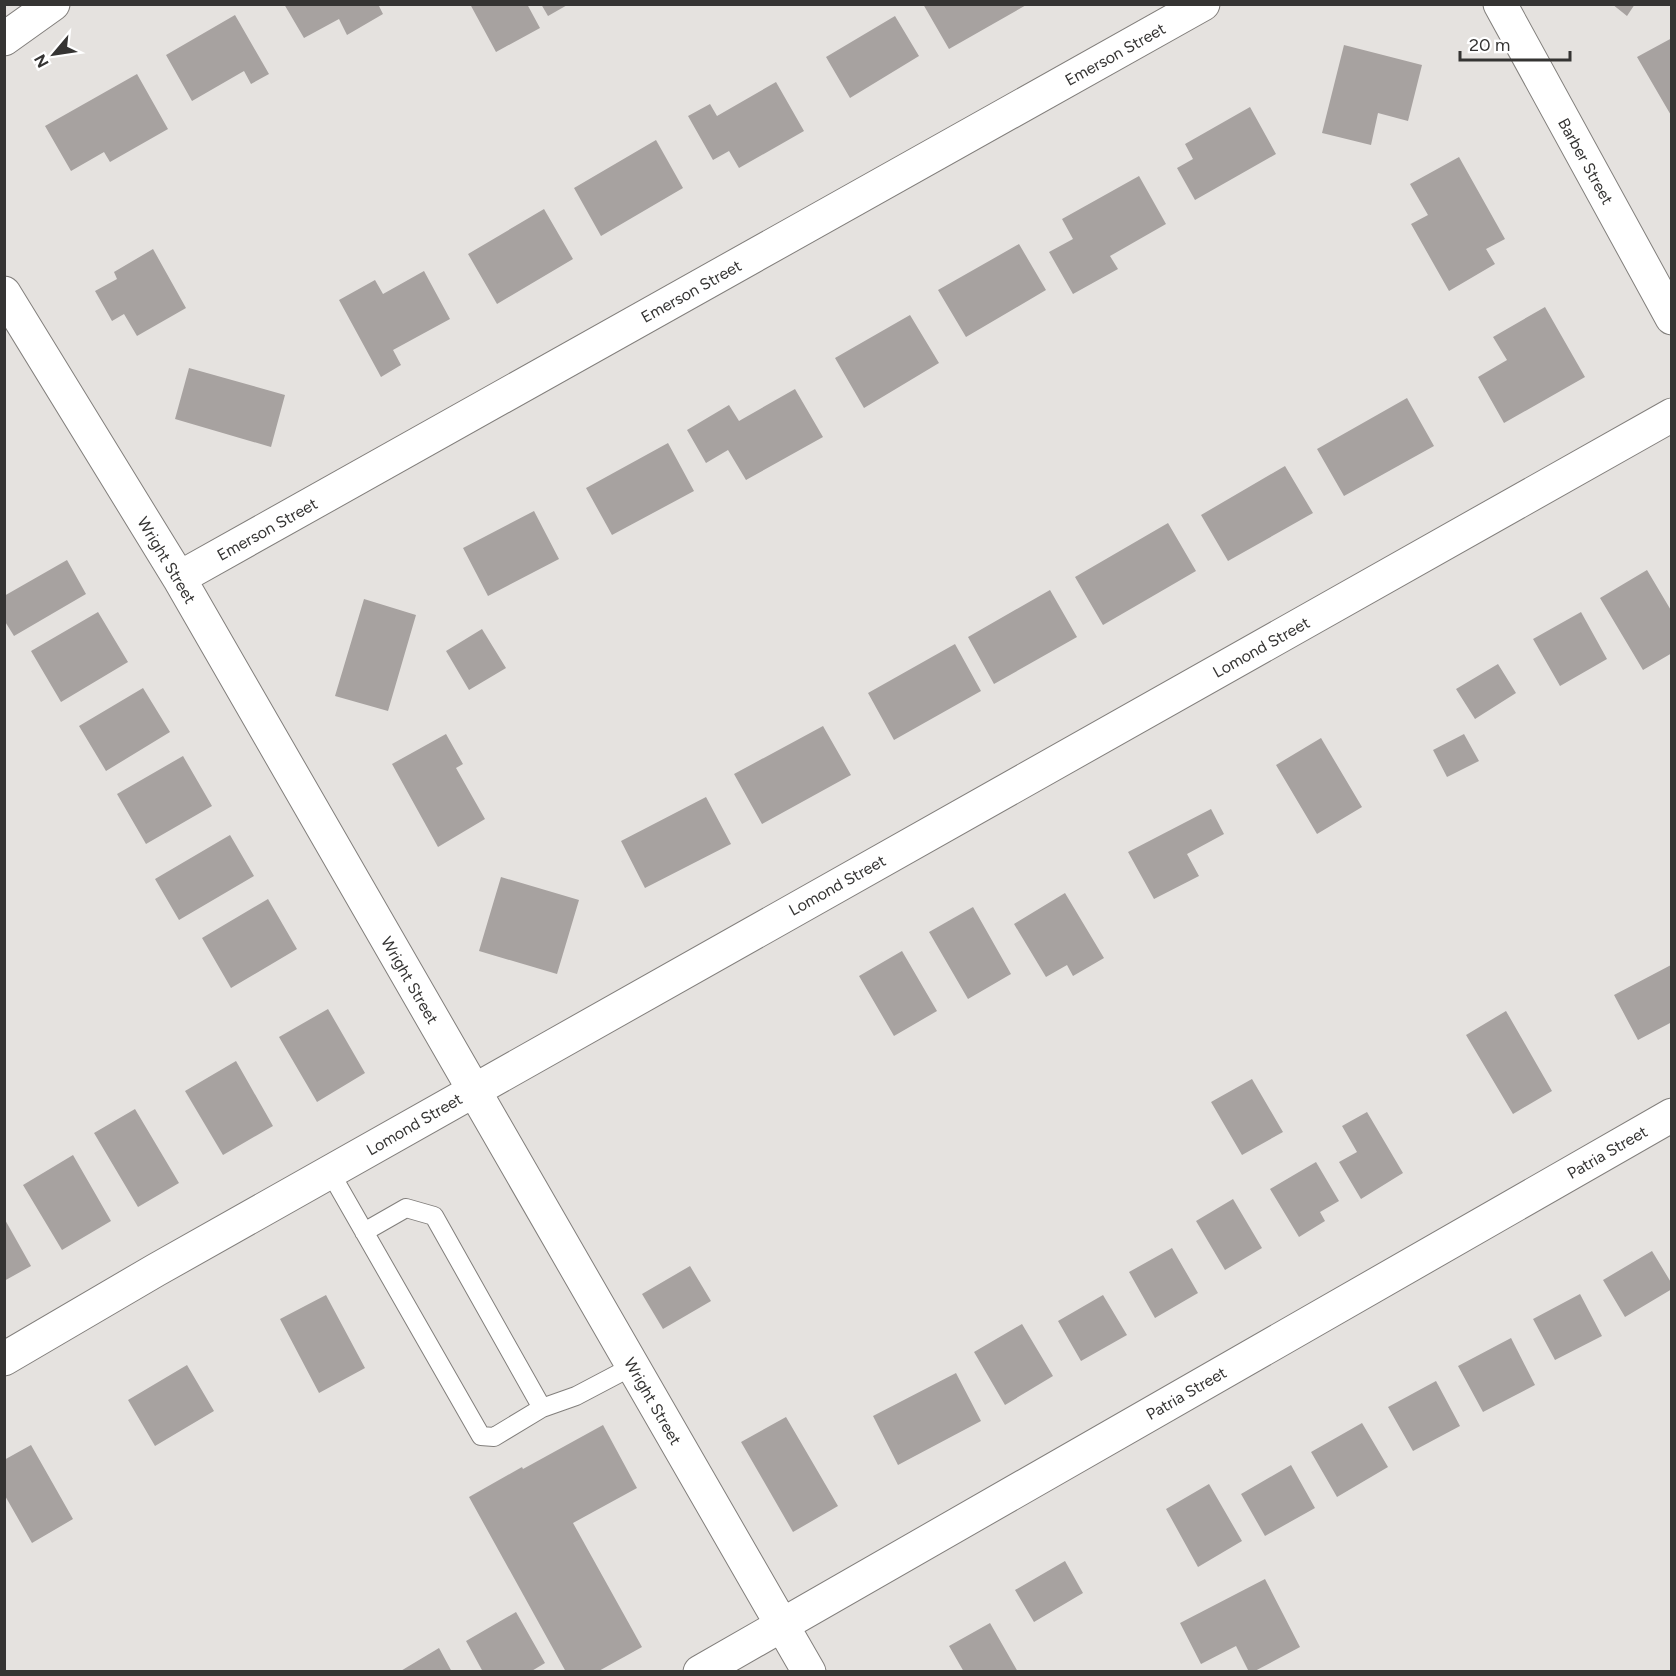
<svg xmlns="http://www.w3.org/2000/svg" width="1676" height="1676" font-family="Figtree,sans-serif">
	<rect width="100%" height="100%" fill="#e5e2df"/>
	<!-- building -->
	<path fill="#a7a2a0" d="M284,4H378L383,14L347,35L339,19L304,38Z
		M470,4H527L540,28L496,52Z
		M541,4H569L548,16Z
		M923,4H1028L949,49Z
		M1612,4H1635L1627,16Z
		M235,15L269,74L251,84L244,71L192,101L166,55Z
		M895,16L919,56L850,98L826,57Z
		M1672,38V117L1637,57Z
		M1344,45L1422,65L1408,121L1378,113L1371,145L1322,133Z
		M137,74L168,129L110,162L104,152L71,171L45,126Z
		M776,82L804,131L739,168L729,151L713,160L688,116L710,104L717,116Z
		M1250,107L1276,154L1195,200L1177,168L1193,159L1185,144Z
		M656,140L683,188L601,236L574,188Z
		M1459,157L1505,239L1486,249L1495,264L1449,291L1411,224L1428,215L1410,184Z
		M1139,176L1166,224L1110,256L1118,269L1073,294L1049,252L1073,239L1062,219Z
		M544,209L573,259L497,304L468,254Z
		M1019,244L1046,290L966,337L938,290Z
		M153,249L186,308L137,336L124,314L112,321L95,291L117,279L114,272Z
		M424,271L450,319L393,350L401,365L381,377L339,300L375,280L383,294Z
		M1545,307L1585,377L1504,423L1478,377L1507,360L1493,337Z
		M910,315L939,363L864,408L835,358Z
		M189,368L285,395L271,447L175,419Z
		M795,389L823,437L746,480L728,450L706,463L687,430L729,405L739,421Z
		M1407,398L1434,446L1344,496L1317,449Z
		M668,443L694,491L612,535L586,488Z
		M1285,466L1313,513L1228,561L1201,515Z
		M534,511L559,559L488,596L463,548Z
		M1168,523L1196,571L1103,625L1075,577Z
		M67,560L86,594L14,636L4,620V596Z
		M1647,570L1672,612V653L1643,670L1600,598Z
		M1050,590L1077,637L994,684L968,637Z
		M364,599L416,615L388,711L335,696Z
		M98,612L128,662L61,702L31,651Z
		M1581,612L1607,659L1560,686L1533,639Z
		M482,629L506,668L469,690L446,651Z
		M955,644L981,691L894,740L868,693Z
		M1498,664L1516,693L1475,719L1456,689Z
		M143,688L170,732L106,771L79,726Z
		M823,726L851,775L762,824L734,774Z
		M446,734L463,764L456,768L485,819L438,847L392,764Z
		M1464,734L1479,761L1447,777L1433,750Z
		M1321,738L1362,807L1317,834L1276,765Z
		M183,756L212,806L146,844L117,794Z
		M706,797L731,844L645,888L621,841Z
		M1211,809L1224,834L1187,854L1199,876L1154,899L1128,852Z
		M230,835L254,876L179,920L155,879Z
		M501,877L579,900L557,974L479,951Z
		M1065,893L1104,958L1073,976L1067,965L1046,977L1014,924Z
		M268,899L297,949L231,988L202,938Z
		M973,907L1011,974L968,999L929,932Z
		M902,951L937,1011L894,1036L859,976Z
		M1671,965L1672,1022L1638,1040L1614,995Z
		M328,1009L365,1073L317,1102L279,1037Z
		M1506,1011L1552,1091L1513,1114L1466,1035Z
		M236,1061L273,1126L223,1155L185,1091Z
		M1252,1079L1283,1132L1242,1155L1211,1102Z
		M135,1109L179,1183L138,1207L94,1133Z
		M1367,1112L1403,1173L1361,1199L1339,1162L1357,1152L1342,1126Z
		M73,1155L111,1221L62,1250L23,1185Z
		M1316,1162L1339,1201L1320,1212L1325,1221L1299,1237L1270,1189Z
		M1233,1199L1262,1248L1225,1270L1196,1221Z
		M4,1218L31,1266L4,1281Z
		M1172,1248L1198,1293L1155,1318L1129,1272Z
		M1652,1251L1672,1284V1289L1625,1317L1603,1280Z
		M690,1266L711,1301L663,1329L642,1294Z
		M1580,1294L1602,1336L1555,1360L1533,1319Z
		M326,1295L365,1368L319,1393L280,1319Z
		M1103,1295L1127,1335L1081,1361L1058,1321Z
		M1022,1324L1053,1376L1005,1405L974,1352Z
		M1511,1338L1535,1385L1483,1412L1458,1366Z
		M187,1365L214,1411L155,1446L128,1400Z
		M956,1373L981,1421L898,1465L873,1416Z
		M1436,1381L1460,1426L1413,1451L1388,1407Z
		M786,1417L838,1506L793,1532L741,1442Z
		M1362,1423L1388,1467L1337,1497L1311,1452Z
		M603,1425L637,1488L573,1523L642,1647L597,1672H566L469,1497L522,1467L523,1469Z
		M31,1445L73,1519L32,1543L4,1494V1460Z
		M1291,1465L1315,1508L1265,1536L1241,1494Z
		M1209,1484L1242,1541L1198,1567L1166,1509Z
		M1065,1561L1083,1593L1034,1622L1015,1590Z
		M1265,1579L1300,1647L1253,1672H1249L1236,1646L1201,1664L1180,1623Z
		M516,1612L545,1663L530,1672H483L466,1641Z
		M990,1623L1018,1672H964L949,1646Z
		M439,1648L452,1672H399Z"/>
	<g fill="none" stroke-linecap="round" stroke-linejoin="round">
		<defs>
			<path id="service" d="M330,1172L481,1436L494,1437L542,1408L576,1396L633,1366
				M364,1232L406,1208L434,1216L542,1408"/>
			<path id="minor" d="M1500,4L1672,318
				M4,39L53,4
				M4,293L179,578L809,1672
				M179,578L1203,4
				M4,1359L156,1270L1672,415
				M700,1672L1672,1115"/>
		</defs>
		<!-- service casing -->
		<use href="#service" stroke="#827f7c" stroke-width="20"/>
		<!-- minor casing -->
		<use href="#minor" stroke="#827f7c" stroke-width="35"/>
		<!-- service -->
		<use href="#service" stroke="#fff" stroke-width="18"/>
		<!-- minor -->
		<use href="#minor" stroke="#fff" stroke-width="33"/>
	</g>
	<g text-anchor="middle" stroke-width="5" stroke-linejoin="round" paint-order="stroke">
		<!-- street labels -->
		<g font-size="16" fill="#353433" stroke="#fff">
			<text transform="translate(1115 54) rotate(-29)" y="6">Emerson Street</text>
			<text transform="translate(1586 161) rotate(61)" y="6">Barber Street</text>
			<text transform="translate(691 291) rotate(-29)" y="6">Emerson Street</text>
			<text transform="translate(267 529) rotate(-29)" y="6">Emerson Street</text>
			<text transform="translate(167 560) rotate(59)" y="6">Wright Street</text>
			<text transform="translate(1261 647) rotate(-29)" y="6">Lomond Street</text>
			<text transform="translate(837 885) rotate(-29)" y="6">Lomond Street</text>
			<text transform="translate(410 980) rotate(60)" y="6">Wright Street</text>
			<text transform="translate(414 1124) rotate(-30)" y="6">Lomond Street</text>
			<text transform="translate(1607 1152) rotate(-30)" y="6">Patria Street</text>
			<text transform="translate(1186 1393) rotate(-30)" y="6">Patria Street</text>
			<text transform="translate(653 1401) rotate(60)" y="6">Wright Street</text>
		</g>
	</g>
	<!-- border -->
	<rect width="1676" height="1676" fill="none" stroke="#353433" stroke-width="12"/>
	<!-- north arrow -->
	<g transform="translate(54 54) rotate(241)" stroke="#ffffff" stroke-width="4.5" paint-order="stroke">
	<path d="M0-4.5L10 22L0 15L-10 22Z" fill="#353433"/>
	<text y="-9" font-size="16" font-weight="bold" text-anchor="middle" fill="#353433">N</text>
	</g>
	<!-- scale -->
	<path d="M1460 51v9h110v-9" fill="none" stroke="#353433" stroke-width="3"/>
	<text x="1469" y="51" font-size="18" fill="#353433" stroke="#ffffff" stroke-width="4.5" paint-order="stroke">20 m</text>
</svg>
